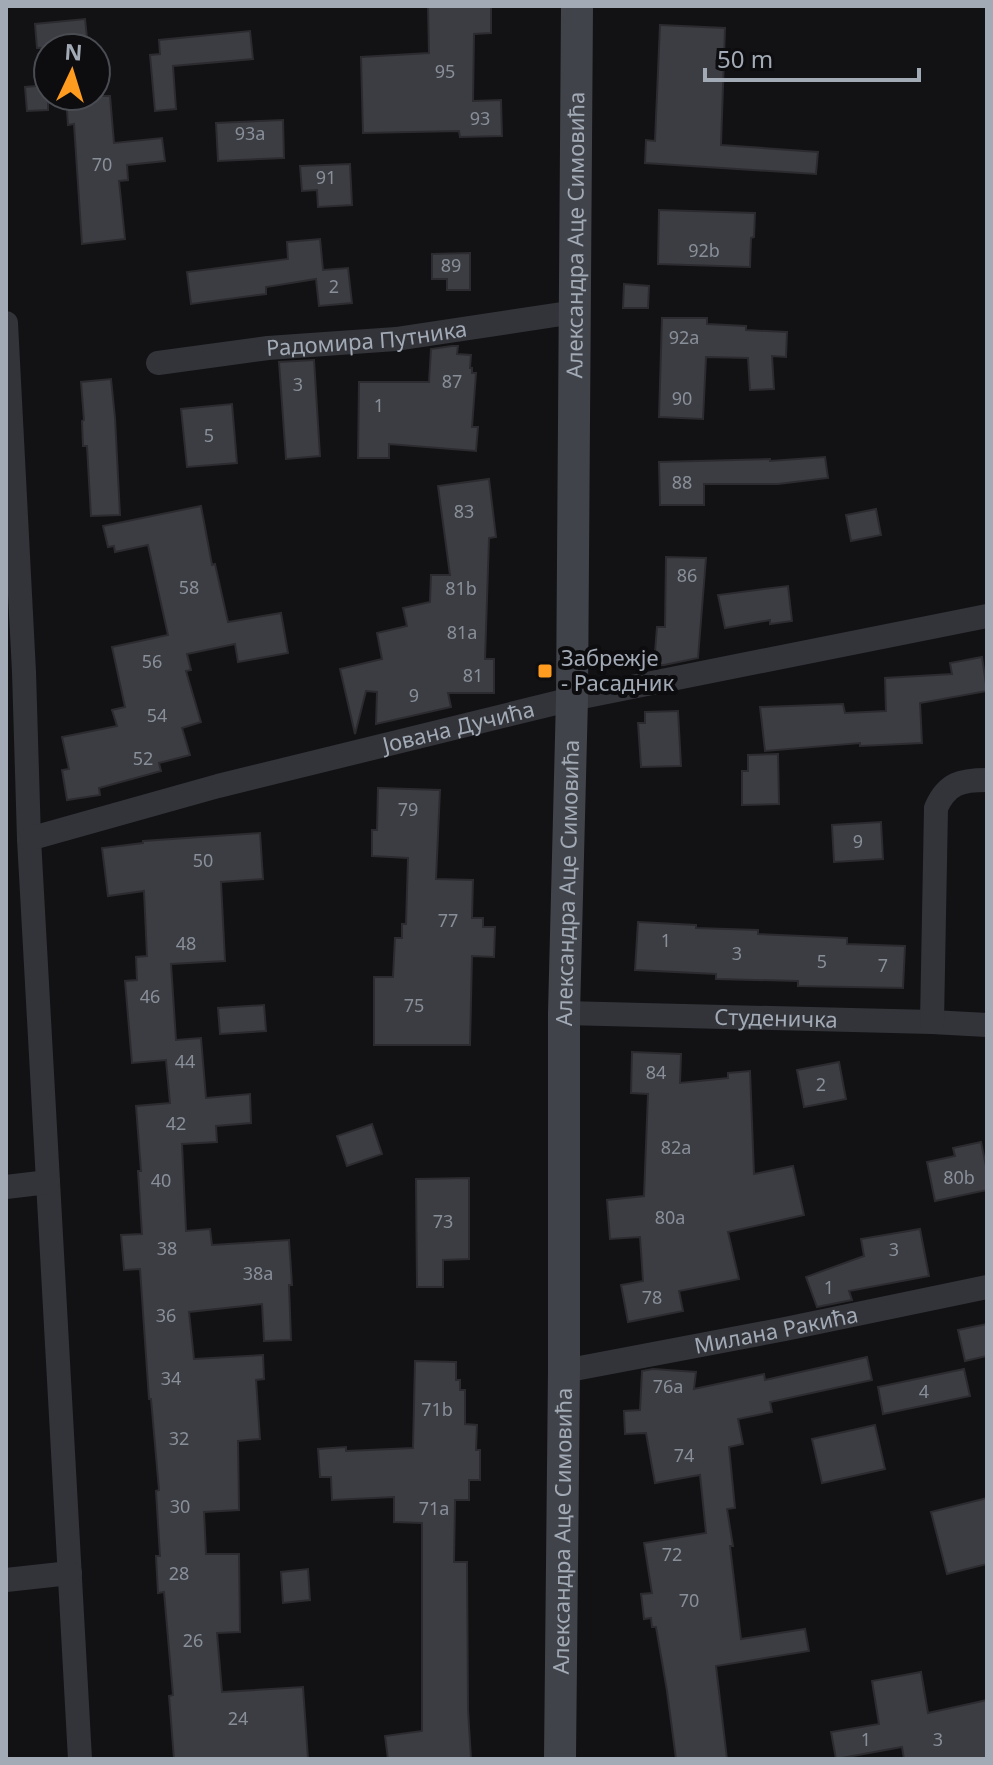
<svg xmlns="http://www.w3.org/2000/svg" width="993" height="1765" font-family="'Noto Sans',sans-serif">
	<rect width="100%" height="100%" fill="#121214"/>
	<!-- building -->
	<path fill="#3c3d42" stroke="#2c2c30" stroke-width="2" d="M428,6H491V33L474,34L473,101L501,100L502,136L460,137L459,131L363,133L361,57L429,53Z
		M85,19L88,47L37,48L35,24Z
		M660,25L725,28L721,145L818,152L816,174L645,163L646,140L655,141Z
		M250,31L253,59L173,66L176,109L155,111L150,55L160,54L159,40Z
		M48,85V110L27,111L25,87Z
		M66,96H110L114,143L162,138L165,161L127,165L128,180L119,181L125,239L82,244L74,124L68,125Z
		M283,120L284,158L218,161L216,123Z
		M350,164L352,205L318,207L317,190L302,191L300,166Z
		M659,210L755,213L754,237L751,238L750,267L658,264Z
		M320,239L323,270L348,268L352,303L319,306L316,279L266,287V294L191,304L187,272L288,259L287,242Z
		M470,253V290H447V279H432V254Z
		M624,284L649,286L648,308H623Z
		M662,318H707V324L746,326V330L787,332L786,357L772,356L774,389L750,390L748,358L706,357L703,419L659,417Z
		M452,346H458L457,354L471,355L470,368H472V373H476L472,427H478L476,451L389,444V458H358L359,382H429L431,349Z
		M314,360L320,456L286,459L279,362Z
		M111,379L115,418L120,515L91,516L87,446H83L82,421L84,420L81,382Z
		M232,404L237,463L187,467L181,409Z
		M825,457L828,478L778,484H704V505H660L659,462L770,459V461Z
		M489,479L496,537L489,538L485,659H494V693H448L451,707L376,724L377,692L366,691L355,734L340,669L382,659L377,633L407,626L403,608L430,602L431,575H450L438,486Z
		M201,506L212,565L215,564L228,622L281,613L288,653L238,662L235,644L187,654L191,670L186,671L201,722L182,728L190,755L159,763L161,771L99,788L100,795L67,800L62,770L69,769L62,737L117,726L112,710L125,707L112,647L168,635L148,545L115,552L114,546L108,547L103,526Z
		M876,509L881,535L851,541L846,515Z
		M666,557L706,558L698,658L664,665H654L657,627H665Z
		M788,586L792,621L770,624V620L725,628L718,595Z
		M982,657L987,691L920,703L922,743L860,746V743L765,751L760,707L843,704L845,713L886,711L885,678L952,674L950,663Z
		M678,711L681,766L641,767L638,723H645V712Z
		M778,754L779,804L742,805V771H748V755Z
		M378,788L440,790L436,879L473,880L472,918H483V927H495L494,957L472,956L470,1045H374V977H393L395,938H402V924H406L408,858L372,856V830H377Z
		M881,822L883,859L834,862L832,825Z
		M260,833L263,879L221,882L225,961L171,964L176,1040L201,1038L206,1098L250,1094L251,1123L216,1126L217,1142L182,1144L186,1231L210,1229L212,1245L289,1240L292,1285H289L291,1340L264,1341L262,1304L189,1312L194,1359L263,1355L264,1379L256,1380L260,1439L238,1441L239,1510L204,1512L206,1554H239L240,1632L217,1633L222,1692L303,1687L308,1759H174L169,1696L173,1695L164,1592L158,1593L156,1556H160L156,1491L159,1490L151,1399H149L140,1269L124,1270L121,1235L142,1234L138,1171H141L136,1106L170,1103L166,1060L132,1063L125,981L137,980L136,957L147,956L144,891L108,896L102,848L143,843V841Z
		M638,922L696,925V928L758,930V934L847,938V944L905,946L903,988L798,986V981L716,979V974L635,970Z
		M264,1005L266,1031L220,1034L218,1008Z
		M632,1052L681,1054L680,1083L728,1078V1073L750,1071L754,1174L793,1166L804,1215L728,1232L739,1279L679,1291L683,1311L628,1322L621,1285L643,1281L640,1237L610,1239L607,1200L644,1196L648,1094L631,1093Z
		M839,1062L846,1099L804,1107L797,1070Z
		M372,1124L382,1154L347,1166L337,1136Z
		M981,1142L987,1171V1190L935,1201L927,1162L955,1156L953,1148Z
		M469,1178V1259L443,1260V1287H417L416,1179Z
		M920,1229L929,1276L849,1291L852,1300L817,1307L806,1277L864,1256L861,1239Z
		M987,1324V1356L965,1361L958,1330Z
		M867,1357L872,1380L770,1402L772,1412L738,1419L743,1444L729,1447L735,1508L727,1509L733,1546H730L741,1639L805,1629L809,1651L716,1666L727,1759H676L667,1691L656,1627H652L651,1618L644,1619L641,1594L652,1593L644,1543L706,1533L700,1475L655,1483L646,1433L625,1434L624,1411L640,1410L642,1371L653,1369L696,1372L694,1389L764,1374L765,1380Z
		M415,1361L456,1362V1380H460V1390H465V1424L477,1425L476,1450H480V1480H469V1500H455L454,1562H467L468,1710L471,1759H388L385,1736L422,1731V1523L394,1522V1497L332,1500L331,1477H320L318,1449L346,1447V1451L413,1448Z
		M964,1369L970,1396L883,1414L878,1387Z
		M875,1425L885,1469L822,1483L812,1439Z
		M987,1498V1564L947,1574L931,1512Z
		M308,1569L310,1600L283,1603L281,1572Z
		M921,1672L928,1713L987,1700V1759H904L902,1747L836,1759L831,1732L879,1724L872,1681Z"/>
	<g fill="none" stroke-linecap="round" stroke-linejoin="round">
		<!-- street -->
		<g stroke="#323439" stroke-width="24">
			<path d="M6,323L24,672L29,839L80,1759"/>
			<path id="s1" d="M158,363L268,348L396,339L575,312"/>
			<path id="s2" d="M29,839L218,786L572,699L987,616"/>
			<path id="s3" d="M564,1013L932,1022L987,1025"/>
			<path d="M932,1022L936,808C947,783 961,780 987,780"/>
			<path d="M6,1187L48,1182"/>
			<path id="s4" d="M564,1371L785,1329L987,1287"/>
			<path d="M6,1580L70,1573"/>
		</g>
		<!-- secondary -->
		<path stroke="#404349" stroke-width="32" id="s5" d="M560,1759L564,1371V1013L572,699L577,6"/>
	</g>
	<!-- markers -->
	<rect fill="#ff9b1e" stroke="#0d0d0f" stroke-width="3" x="537" y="663" width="16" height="16" rx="4"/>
	<g text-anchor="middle" stroke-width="8" stroke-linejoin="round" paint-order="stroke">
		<!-- number labels -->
		<g font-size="18" fill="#888f99">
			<text x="445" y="78">95</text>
			<text x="480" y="125">93</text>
			<text x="250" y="140">93a</text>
			<text x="102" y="171">70</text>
			<text x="326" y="184">91</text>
			<text x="704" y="257">92b</text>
			<text x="451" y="272">89</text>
			<text x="334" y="293">2</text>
			<text x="684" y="344">92a</text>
			<text x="452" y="388">87</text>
			<text x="298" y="391">3</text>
			<text x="682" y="405">90</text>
			<text x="379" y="412">1</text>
			<text x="209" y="442">5</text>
			<text x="682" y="489">88</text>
			<text x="464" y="518">83</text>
			<text x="687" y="582">86</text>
			<text x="189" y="594">58</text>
			<text x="461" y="595">81b</text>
			<text x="462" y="639">81a</text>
			<text x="152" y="668">56</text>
			<text x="473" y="682">81</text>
			<text x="414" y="702">9</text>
			<text x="157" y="722">54</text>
			<text x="143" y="765">52</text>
			<text x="408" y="816">79</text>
			<text x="858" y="848">9</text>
			<text x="203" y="867">50</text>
			<text x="448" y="927">77</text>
			<text x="666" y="947">1</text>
			<text x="186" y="950">48</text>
			<text x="737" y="960">3</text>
			<text x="822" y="968">5</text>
			<text x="883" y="972">7</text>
			<text x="150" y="1003">46</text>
			<text x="414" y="1012">75</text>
			<text x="185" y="1068">44</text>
			<text x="656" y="1079">84</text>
			<text x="821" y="1091">2</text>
			<text x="176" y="1130">42</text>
			<text x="676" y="1154">82a</text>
			<text x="959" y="1184">80b</text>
			<text x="161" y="1187">40</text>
			<text x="670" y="1224">80a</text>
			<text x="443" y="1228">73</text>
			<text x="167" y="1255">38</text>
			<text x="894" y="1256">3</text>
			<text x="258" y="1280">38a</text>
			<text x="829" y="1294">1</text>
			<text x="652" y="1304">78</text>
			<text x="166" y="1322">36</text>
			<text x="171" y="1385">34</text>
			<text x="668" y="1393">76a</text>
			<text x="924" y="1398">4</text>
			<text x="437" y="1416">71b</text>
			<text x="179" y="1445">32</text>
			<text x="684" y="1462">74</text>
			<text x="180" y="1513">30</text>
			<text x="434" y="1515">71a</text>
			<text x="672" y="1561">72</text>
			<text x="179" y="1580">28</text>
			<text x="689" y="1607">70</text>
			<text x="193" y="1647">26</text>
			<text x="238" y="1725">24</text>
			<text x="866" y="1746">1</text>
			<text x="938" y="1746">3</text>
		</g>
		<!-- street labels -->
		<g font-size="22" fill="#a2aab6" stroke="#0d0d0f">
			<text dy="8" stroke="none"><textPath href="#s5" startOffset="1524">Александра Аце Симовића</textPath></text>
			<text dy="8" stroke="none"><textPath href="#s1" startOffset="210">Радомира Путника</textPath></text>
			<text dy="8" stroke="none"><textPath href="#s2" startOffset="444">Јована Дучића</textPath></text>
			<text dy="8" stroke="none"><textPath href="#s5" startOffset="876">Александра Аце Симовића</textPath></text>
			<text dy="8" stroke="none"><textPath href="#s3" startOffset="212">Студеничка</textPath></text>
			<text dy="8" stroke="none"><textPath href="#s4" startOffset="216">Милана Ракића</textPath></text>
			<text dy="8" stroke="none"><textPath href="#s5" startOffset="228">Александра Аце Симовића</textPath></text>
		</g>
		<!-- poi labels -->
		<g font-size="22" fill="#a2aab6" stroke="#0d0d0f" text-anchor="start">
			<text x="561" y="666">Забрежје<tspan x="561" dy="25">- Расадник</tspan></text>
		</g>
	</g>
	<!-- border -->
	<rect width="993" height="1765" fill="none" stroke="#a2aab6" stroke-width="16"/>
	<!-- north arrow -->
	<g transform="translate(72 72) rotate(4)"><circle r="38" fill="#0d0d0f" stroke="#494c52" stroke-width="2"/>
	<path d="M0-6L14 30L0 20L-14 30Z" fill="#ff9b1e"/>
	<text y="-12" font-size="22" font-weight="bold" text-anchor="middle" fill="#a2aab6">N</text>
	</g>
	<!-- scale -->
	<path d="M705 68v12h214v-12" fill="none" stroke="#a2aab6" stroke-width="4"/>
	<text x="717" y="68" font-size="24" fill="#a2aab6" stroke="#0d0d0f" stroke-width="6" paint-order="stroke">50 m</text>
</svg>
